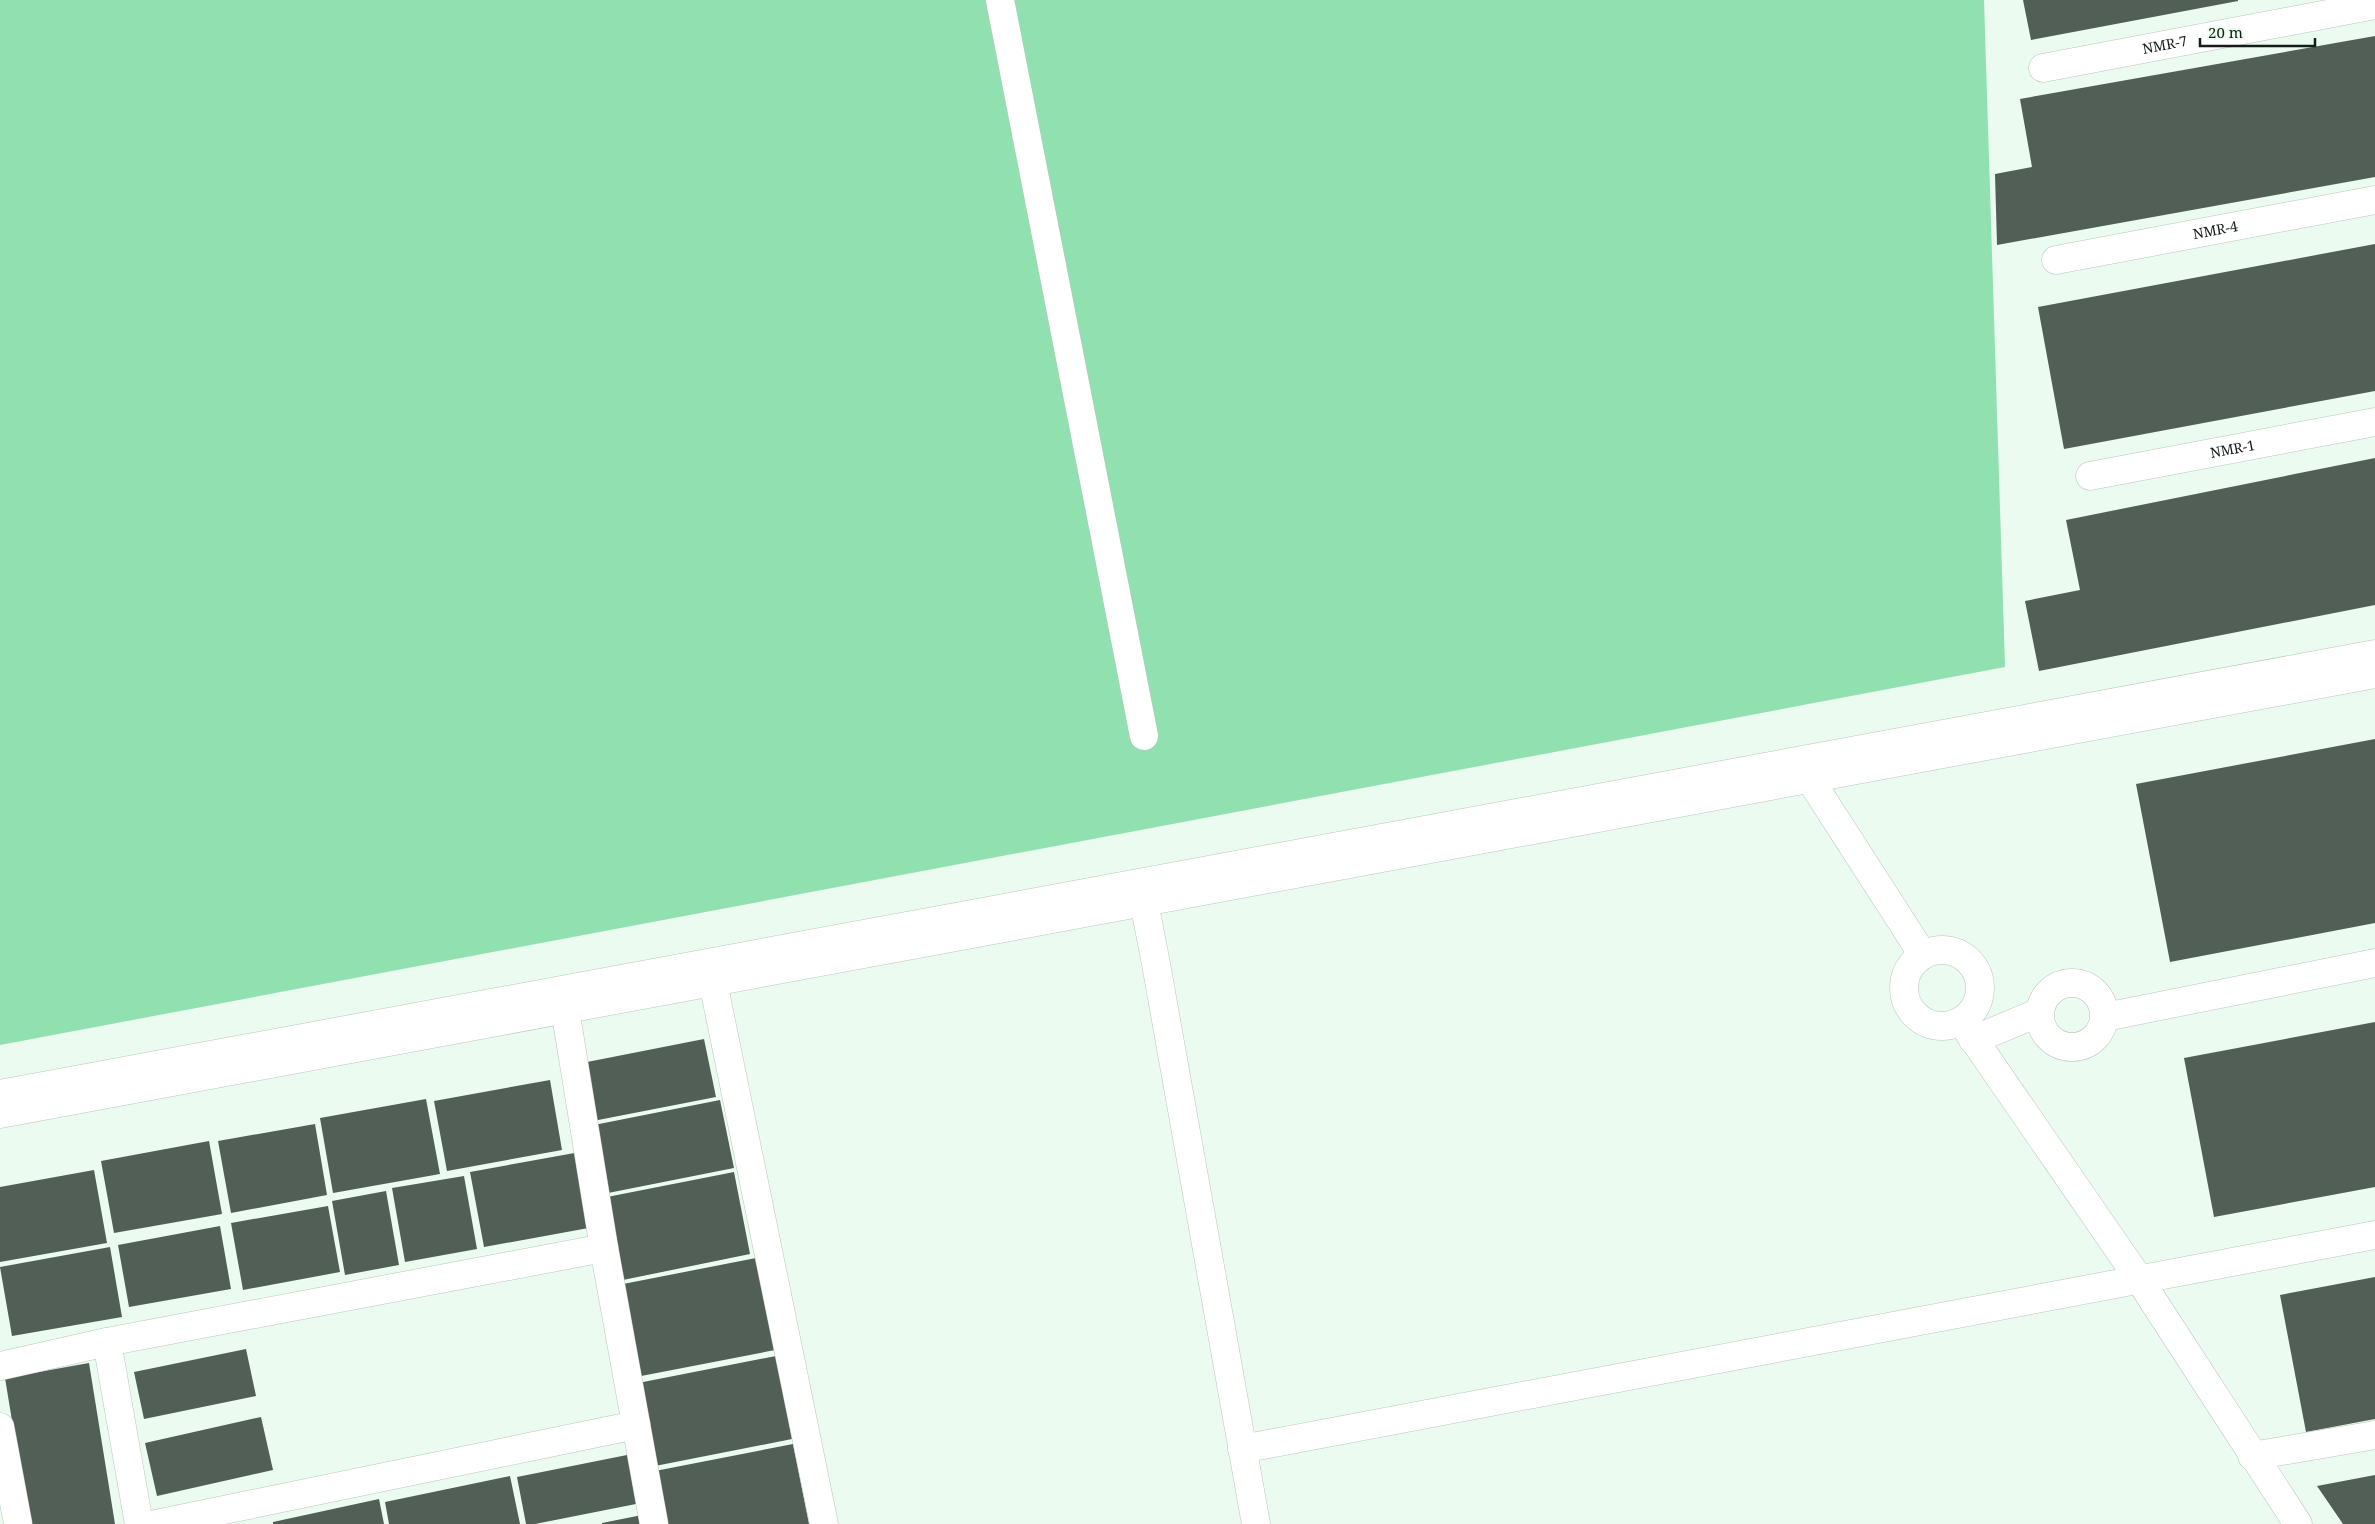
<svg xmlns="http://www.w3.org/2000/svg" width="2375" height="1524" font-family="'Noto Serif',serif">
	<rect width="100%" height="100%" fill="#ebfbf0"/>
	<!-- green -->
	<path fill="#91e1b0" d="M0,0H1984L2005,667L0,1045Z"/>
	<!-- building -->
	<path fill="#515f56" d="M2023,0H2238V1L2031,40Z
		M2375,36V177L1997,245L1995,174L2032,167L2020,99Z
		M2375,244V391L2064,449L2038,307Z
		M2375,458V605L2039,671L2025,601L2080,590L2066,520Z
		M2375,739V923L2170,962L2136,784Z
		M2375,1022V1187L2214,1217L2184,1058Z
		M704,1039L716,1097L593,1121L582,1063Z
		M550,1080L562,1150L447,1171L434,1101Z
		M426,1099L440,1174L333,1193L320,1118Z
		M720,1100L734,1168L608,1193L594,1125Z
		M315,1124L327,1195L231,1213L218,1141Z
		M209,1141L222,1214L114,1233L101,1161Z
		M580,1152L594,1227L484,1247L470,1172Z
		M94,1170L107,1243L0,1262V1187Z
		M734,1172L750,1254L623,1280L607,1197Z
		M464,1176L477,1249L405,1262L392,1188Z
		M386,1191L399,1265L345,1275L332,1201Z
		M328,1206L340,1272L243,1290L231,1223Z
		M220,1226L231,1289L129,1307L118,1245Z
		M110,1247L122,1317L12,1336L0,1267Z
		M756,1258L775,1350L636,1377L618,1285Z
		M2375,1277V1419L2306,1432L2280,1295Z
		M246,1349L256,1396L144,1419L134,1372Z
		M776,1356L792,1439L655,1466L638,1383Z
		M89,1363L115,1524H29L5,1378Z
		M261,1417L273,1470L157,1496L145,1443Z
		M793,1444L809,1524H665L655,1471Z
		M632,1454L641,1503L535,1524H526L517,1477Z
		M2375,1475V1524H2343L2317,1486Z
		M510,1476L520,1524H389L385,1502Z
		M379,1499L384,1524H273V1522Z
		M647,1514L649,1524H602V1523Z"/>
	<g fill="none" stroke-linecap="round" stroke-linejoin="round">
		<defs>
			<g id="minor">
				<path d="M1000,0L1144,736"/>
				<path id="s1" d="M2043,68L2375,5"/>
				<path id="s2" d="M2056,260L2375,200"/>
				<path id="s3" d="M2090,476L2375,422"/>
				<path d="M1800,764L1923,955"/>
				<path d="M1138,884L1144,902L1156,964L1256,1524"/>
				<circle cx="1942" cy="988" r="38"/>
				<path d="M713,982L824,1524"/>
				<circle cx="2072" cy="1015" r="32"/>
				<path d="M565,1009L604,1248L654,1524"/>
				<path d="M2105,1017L2375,963"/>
				<path d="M1961,1021L2139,1279L2298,1524"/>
				<path d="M1973,1040L2040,1012"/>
				<path d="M0,1094L2375,654"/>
				<path d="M0,1114L2375,674"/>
				<path d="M107,1342L139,1524"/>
				<path d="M0,1366L107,1342L604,1248"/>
				<path d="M0,1427L18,1524"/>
				<path d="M1242,1449L2375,1235"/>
				<path d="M2252,1456L2375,1435"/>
				<path d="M156,1524L636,1425"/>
			</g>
		</defs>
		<!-- minor casing -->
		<use href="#minor" stroke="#b7c6bc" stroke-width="29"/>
		<!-- minor -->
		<use href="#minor" stroke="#fff" stroke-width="28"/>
	</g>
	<g text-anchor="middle" stroke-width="5" stroke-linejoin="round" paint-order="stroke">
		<!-- street labels -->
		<g font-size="14" fill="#151b17" stroke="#ebfbf0">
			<text dy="5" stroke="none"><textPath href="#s1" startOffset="124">NMR-7</textPath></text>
			<text dy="5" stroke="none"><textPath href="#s2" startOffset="162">NMR-4</textPath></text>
			<text dy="5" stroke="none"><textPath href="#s3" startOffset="145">NMR-1</textPath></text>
		</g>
	</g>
	<!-- scale -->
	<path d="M2200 38v8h115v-8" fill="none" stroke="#151b17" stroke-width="2.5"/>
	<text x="2208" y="38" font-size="15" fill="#151b17" stroke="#ebfbf0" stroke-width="4" paint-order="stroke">20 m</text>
</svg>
